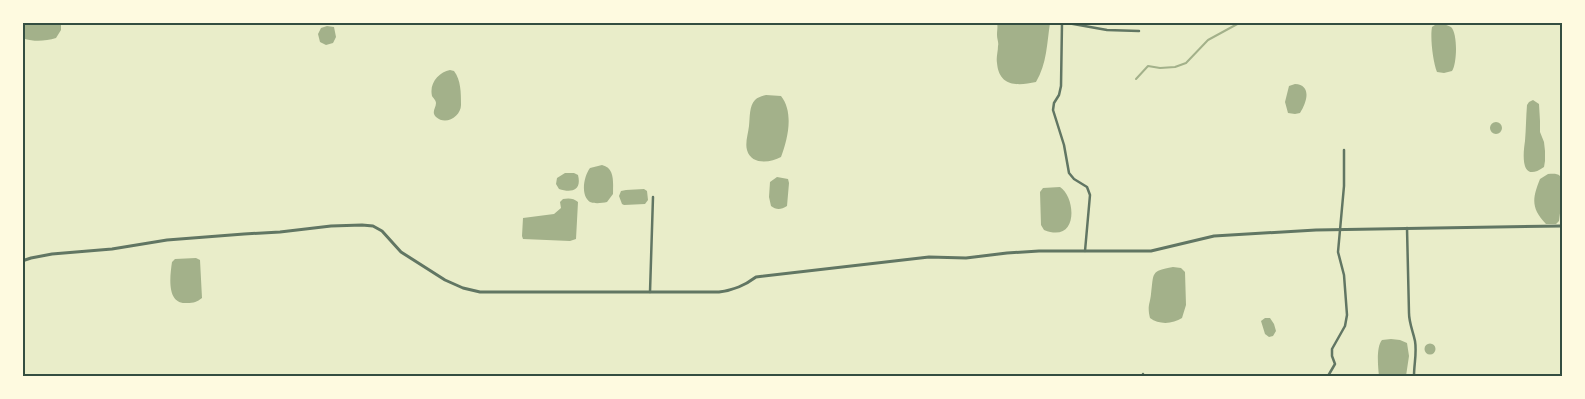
<svg xmlns="http://www.w3.org/2000/svg" width="1585" height="399" font-family="'Space Grotesk',sans-serif">
	<rect width="100%" height="100%" fill="#e9edc9"/>
	<!-- water -->
	<path fill="#a3b18a" d="M23,22L61,23V30L56,38C46,41 35,42 25,39L23,34Z
		M997,23H1050C1047,42 1047,64 1036,82C1018,86 999,87 997,63C996,57 998,52 998,46C999,43 997,39 997,35C997,30 998,27 997,23Z
		M1435,25C1439,24 1447,24 1451,27C1458,34 1457,64 1452,71L1444,73L1437,72C1433,62 1430,38 1432,27Z
		M327,26L334,27L336,37L333,43L326,45L320,42L318,34L321,28Z
		M450,70L454,71C461,80 461,93 461,105C461,116 446,126 436,117C431,112 436,108 436,103C436,100 433,98 432,96C429,83 439,72 450,70Z
		M1295,84C1312,85 1307,102 1300,113L1295,114L1288,113L1285,102L1289,86Z
		M766,95L781,96C794,112 788,139 781,157C770,163 751,165 747,150C745,143 748,134 749,126C750,118 749,106 755,100C758,97 762,96 766,95Z
		M1533,100L1539,104L1540,121V132L1544,142L1545,151V161L1544,167C1520,184 1523,154 1525,141C1526,129 1526,117 1527,105L1529,102Z
		M1490 128a6 6 0 1 1 12 0a6 6 0 1 1-12 0Z
		M602,165C615,168 613,182 613,194L607,202C602,203 595,204 590,202C580,195 584,176 590,168Z
		M565,173H574L578,175C582,191 571,193 559,189L556,184L557,178Z
		M1548,174C1552,174 1557,173 1560,176C1565,181 1560,213 1559,221L1556,224H1546C1531,208 1532,199 1540,179Z
		M777,177L788,179L789,183L787,206C781,210 776,210 771,206L769,197L770,182Z
		M1060,187C1076,197 1079,244 1044,230L1041,225L1040,192L1043,188Z
		M644,189L647,191L648,200L645,204L624,205L622,204L619,196L621,191L626,190Z
		M563,199C568,198 574,198 578,202L576,239L570,241L523,239L522,236L523,218L554,214L561,208L560,202Z
		M196,258L200,260L202,298C197,302 194,303 187,303C166,305 170,276 172,262L175,259Z
		M1173,267L1181,268L1185,272L1186,305L1182,318C1173,324 1159,325 1150,318C1147,306 1150,304 1151,294C1154,273 1150,271 1173,267Z
		M1265,318H1270L1274,324L1276,331L1273,336L1269,337L1265,334L1261,321Z
		M1391,339L1400,340L1407,343L1409,356L1406,376H1379C1378,367 1376,347 1382,340Z
		M1424.5 349a5.5 5.5 0 1 1 11 0a5.5 5.5 0 1 1-11 0Z"/>
	<g fill="none" stroke-linecap="round" stroke-linejoin="round">
		<!-- stream -->
		<path stroke="#a3b18a" stroke-width="2" d="M1136,79L1148,66L1160,68L1175,67L1186,63L1208,40L1241,22"/>
		<!-- minor -->
		<path stroke="#617663" stroke-width="2.5" d="M1062,22L1107,30L1139,31
			M1062,23L1061,86L1059,95L1054,103L1053,110L1064,145L1069,173L1074,179L1087,187L1090,195L1085,251
			M1407,228L1409,313C1409,323 1413,331 1415,341C1417,353 1414,364 1414,376
			M650,292L653,197
			M1143,374V376
			M1328,376L1335,364L1332,356V349L1345,326L1347,315L1344,275L1338,252L1344,186V150"/>
		<!-- tertiary -->
		<path stroke="#617663" stroke-width="3" d="M22,261L31,258L52,254L112,249L167,240L244,234L280,232L331,226L362,225L373,226L382,231L401,252L445,280L463,288L480,292H719C734,290 744,286 756,277L929,257L966,258L1007,253L1039,251H1151L1214,236L1316,230L1562,226"/>
	</g>
	<!-- border -->
	<rect width="1585" height="399" fill="none" stroke="#fefae0" stroke-width="48"/>
	<rect x="24" y="24" width="1537" height="351" fill="none" stroke="#344e41" stroke-width="2"/>
</svg>
